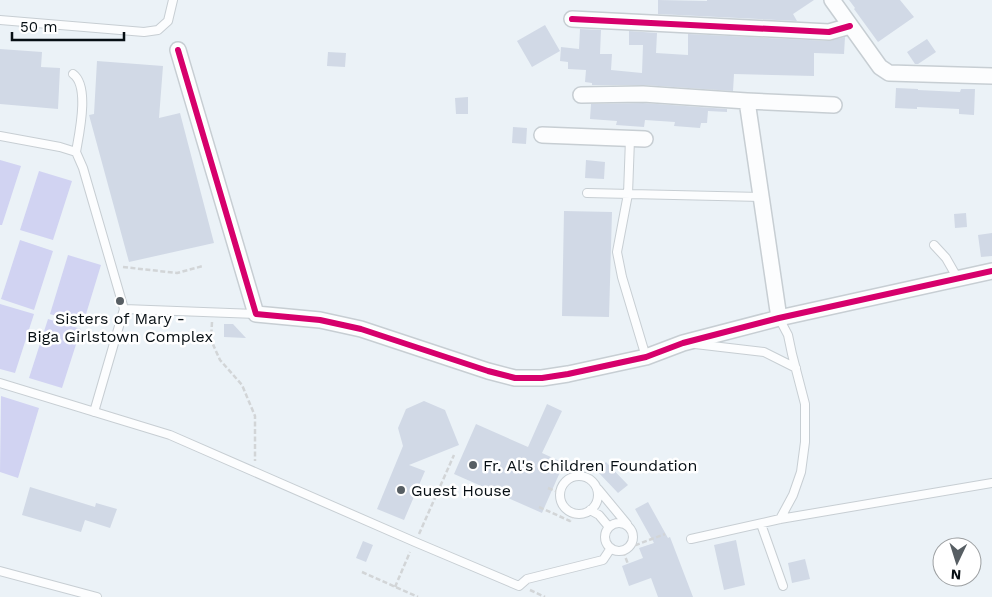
<svg xmlns="http://www.w3.org/2000/svg" width="992" height="597" font-family="'Work Sans',sans-serif">
	<rect width="100%" height="100%" fill="#ebf2f7"/>
	<!-- grass -->
	<path fill="#d1d3f2" d="M0,160L21,166L2,225H0Z
		M39,171L72,181L53,240L20,230Z
		M20,240L53,251L34,310L1,299Z
		M68,255L101,265L83,324L50,314Z
		M0,304L34,314L15,373L0,369Z
		M48,319L81,329L62,388L29,378Z
		M1,396L39,408L18,478L0,472Z"/>
	<!-- building -->
	<path fill="#d1d9e6" d="M658,0L707,1V0H814L793,14L797,21L658,14Z
		M849,0H900L914,17L878,42L854,9L855,8Z
		M545,25L560,51L532,67L517,41Z
		M580,29L601,30L600,54H612L611,70L642,73L643,45H629V31L657,33L656,53L688,55V34L829,41L845,37L844,54L814,53V76L734,74L733,91L644,85H592V83L585,82L586,70L568,69V62L560,61L561,47L579,49Z
		M927,39L936,52L918,64H915L907,52Z
		M0,49L42,52L41,67L60,68L58,109L0,104Z
		M328,52L346,53L345,67L327,66Z
		M97,61L163,66L159,118L180,113L214,243L129,262L89,115L94,114Z
		M896,88L918,89V90L960,92L961,89H975L974,115L959,114V109L917,107V109L895,108Z
		M468,97V114H456L455,98Z
		M643,103L727,109V112L708,111L707,123H701L700,128L674,126L675,122L645,120L644,127L616,125L617,121L590,119L591,104Z
		M513,127L527,128L526,144L512,143Z
		M586,160L605,162L604,179L585,178Z
		M564,211L612,212L609,317L562,316Z
		M966,213L967,227L955,228L954,214Z
		M992,233V256L981,257L978,235Z
		M224,324H233L246,338L224,337Z
		M424,401L445,410L459,445L409,465L425,471L404,520L377,509L403,446L398,428L406,409Z
		M547,404L562,411L542,453L564,463L542,513L454,474L476,424L528,447Z
		M606,462L628,485L618,493L597,471Z
		M30,487L95,507L96,503L117,509L110,528L85,520L81,532L22,515Z
		M648,502L668,538L670,537L693,597H658L651,578L629,586L622,566L643,558L639,548L654,543L635,509Z
		M736,540L745,585L724,590L714,545Z
		M363,541L373,545L366,562L356,558Z
		M805,559L810,579L792,583L788,563Z"/>
	<g fill="none" stroke-linecap="round" stroke-linejoin="round">
		<defs>
			<path id="lane" d="M0,20L144,32L158,30L168,21L173,0
				M73,74C90,86 79,134 76,152
				M0,136L60,147L76,152L83,168L124,309L94,412
				M630,139L628,194L617,252L622,277L646,357
				M587,193L761,197
				M934,245L946,258L958,279
				M124,309L256,314
				M779,318L788,335L792,354L805,404V442L801,472L793,495L780,519
				M695,344L764,352L796,368
				M0,383L170,435L415,542L519,586L527,579L603,560L611,548
				M560 495a19 19 0 1 1 38 0a19 19 0 1 1-38 0Z
				M598,489L627,524
				M590,510L599,515L609,527
				M605 537a14 14 0 1 1 28 0a14 14 0 1 1-28 0Z
				M761,524L783,586
				M691,539L780,519L992,483
				M0,571L97,597"/>
			<path id="street" d="M832,0L880,67L889,73L992,76
				M572,19L829,32L850,26
				M178,50L256,314L320,320L361,329L488,371L515,378H542L568,374L646,357L683,343L779,318L992,271
				M581,95L643,94L747,101L834,105
				M747,101L779,318
				M542,135L645,139"/>
		</defs>
		<!-- lane casing -->
		<use href="#lane" stroke="#c7ced3" stroke-width="10"/>
		<!-- street casing -->
		<use href="#street" stroke="#c7ced3" stroke-width="18"/>
		<!-- path -->
		<path stroke="#d2d5d7" stroke-width="2.5" stroke-dasharray="5 2.5" stroke-linecap="butt" d="M123,267L177,273L203,266
			M212,322L211,340L220,360L242,385L255,416V461
			M548,488L560,493
			M539,507L570,521L574,513
			M419,534L454,455
			M628,548L665,534
			M623,551L628,564
			M362,572L418,597
			M395,587L410,552
			M530,590L545,597"/>
		<!-- lane -->
		<use href="#lane" stroke="#fcfdfe" stroke-width="8"/>
		<!-- street -->
		<use href="#street" stroke="#fcfdfe" stroke-width="15"/>
		<defs>
			<path id="cycleway" d="M572,19L829,32L850,26
				M178,50L256,314L320,320L361,329L488,371L515,378H542L568,374L646,357L683,343L779,318L992,271"/>
		</defs>
		<!-- cycleway casing -->
		<use href="#cycleway" stroke="#fff" stroke-width="9"/>
		<!-- cycleway -->
		<use href="#cycleway" stroke="#d6006c" stroke-width="6"/>
	</g>
	<!-- markers -->
	<g fill="#575e63" stroke="#fff" stroke-width="2">
		<circle cx="120" cy="301" r="5"/>
		<circle cx="473" cy="465" r="5"/>
		<circle cx="401" cy="490" r="5"/>
	</g>
	<g text-anchor="middle" stroke-width="5" stroke-linejoin="round" paint-order="stroke">
		<!-- poi labels -->
		<g font-size="16" fill="#070f14" stroke="#fff" text-anchor="start">
			<text x="120" y="324" text-anchor="middle">Sisters of Mary -<tspan x="120" dy="18">Biga Girlstown Complex</tspan></text>
			<text x="483" y="471">Fr. Al's Children Foundation</text>
			<text x="411" y="496">Guest House</text>
		</g>
	</g>
	<!-- north arrow -->
	<g transform="translate(957 562) rotate(184)"><circle r="24" fill="#ffffff" stroke="#9c9fa1"/>
	<path d="M0-4L9 19L0 12L-9 19Z" fill="#575e63"/>
	<text y="-8" font-size="14" font-weight="bold" text-anchor="middle" fill="#070f14">N</text>
	</g>
	<!-- scale -->
	<path d="M12 32v8h112v-8" fill="none" stroke="#070f14" stroke-width="2.5"/>
	<text x="20" y="32" font-size="15" fill="#070f14" stroke="#ffffff" stroke-width="4" paint-order="stroke">50 m</text>
</svg>
